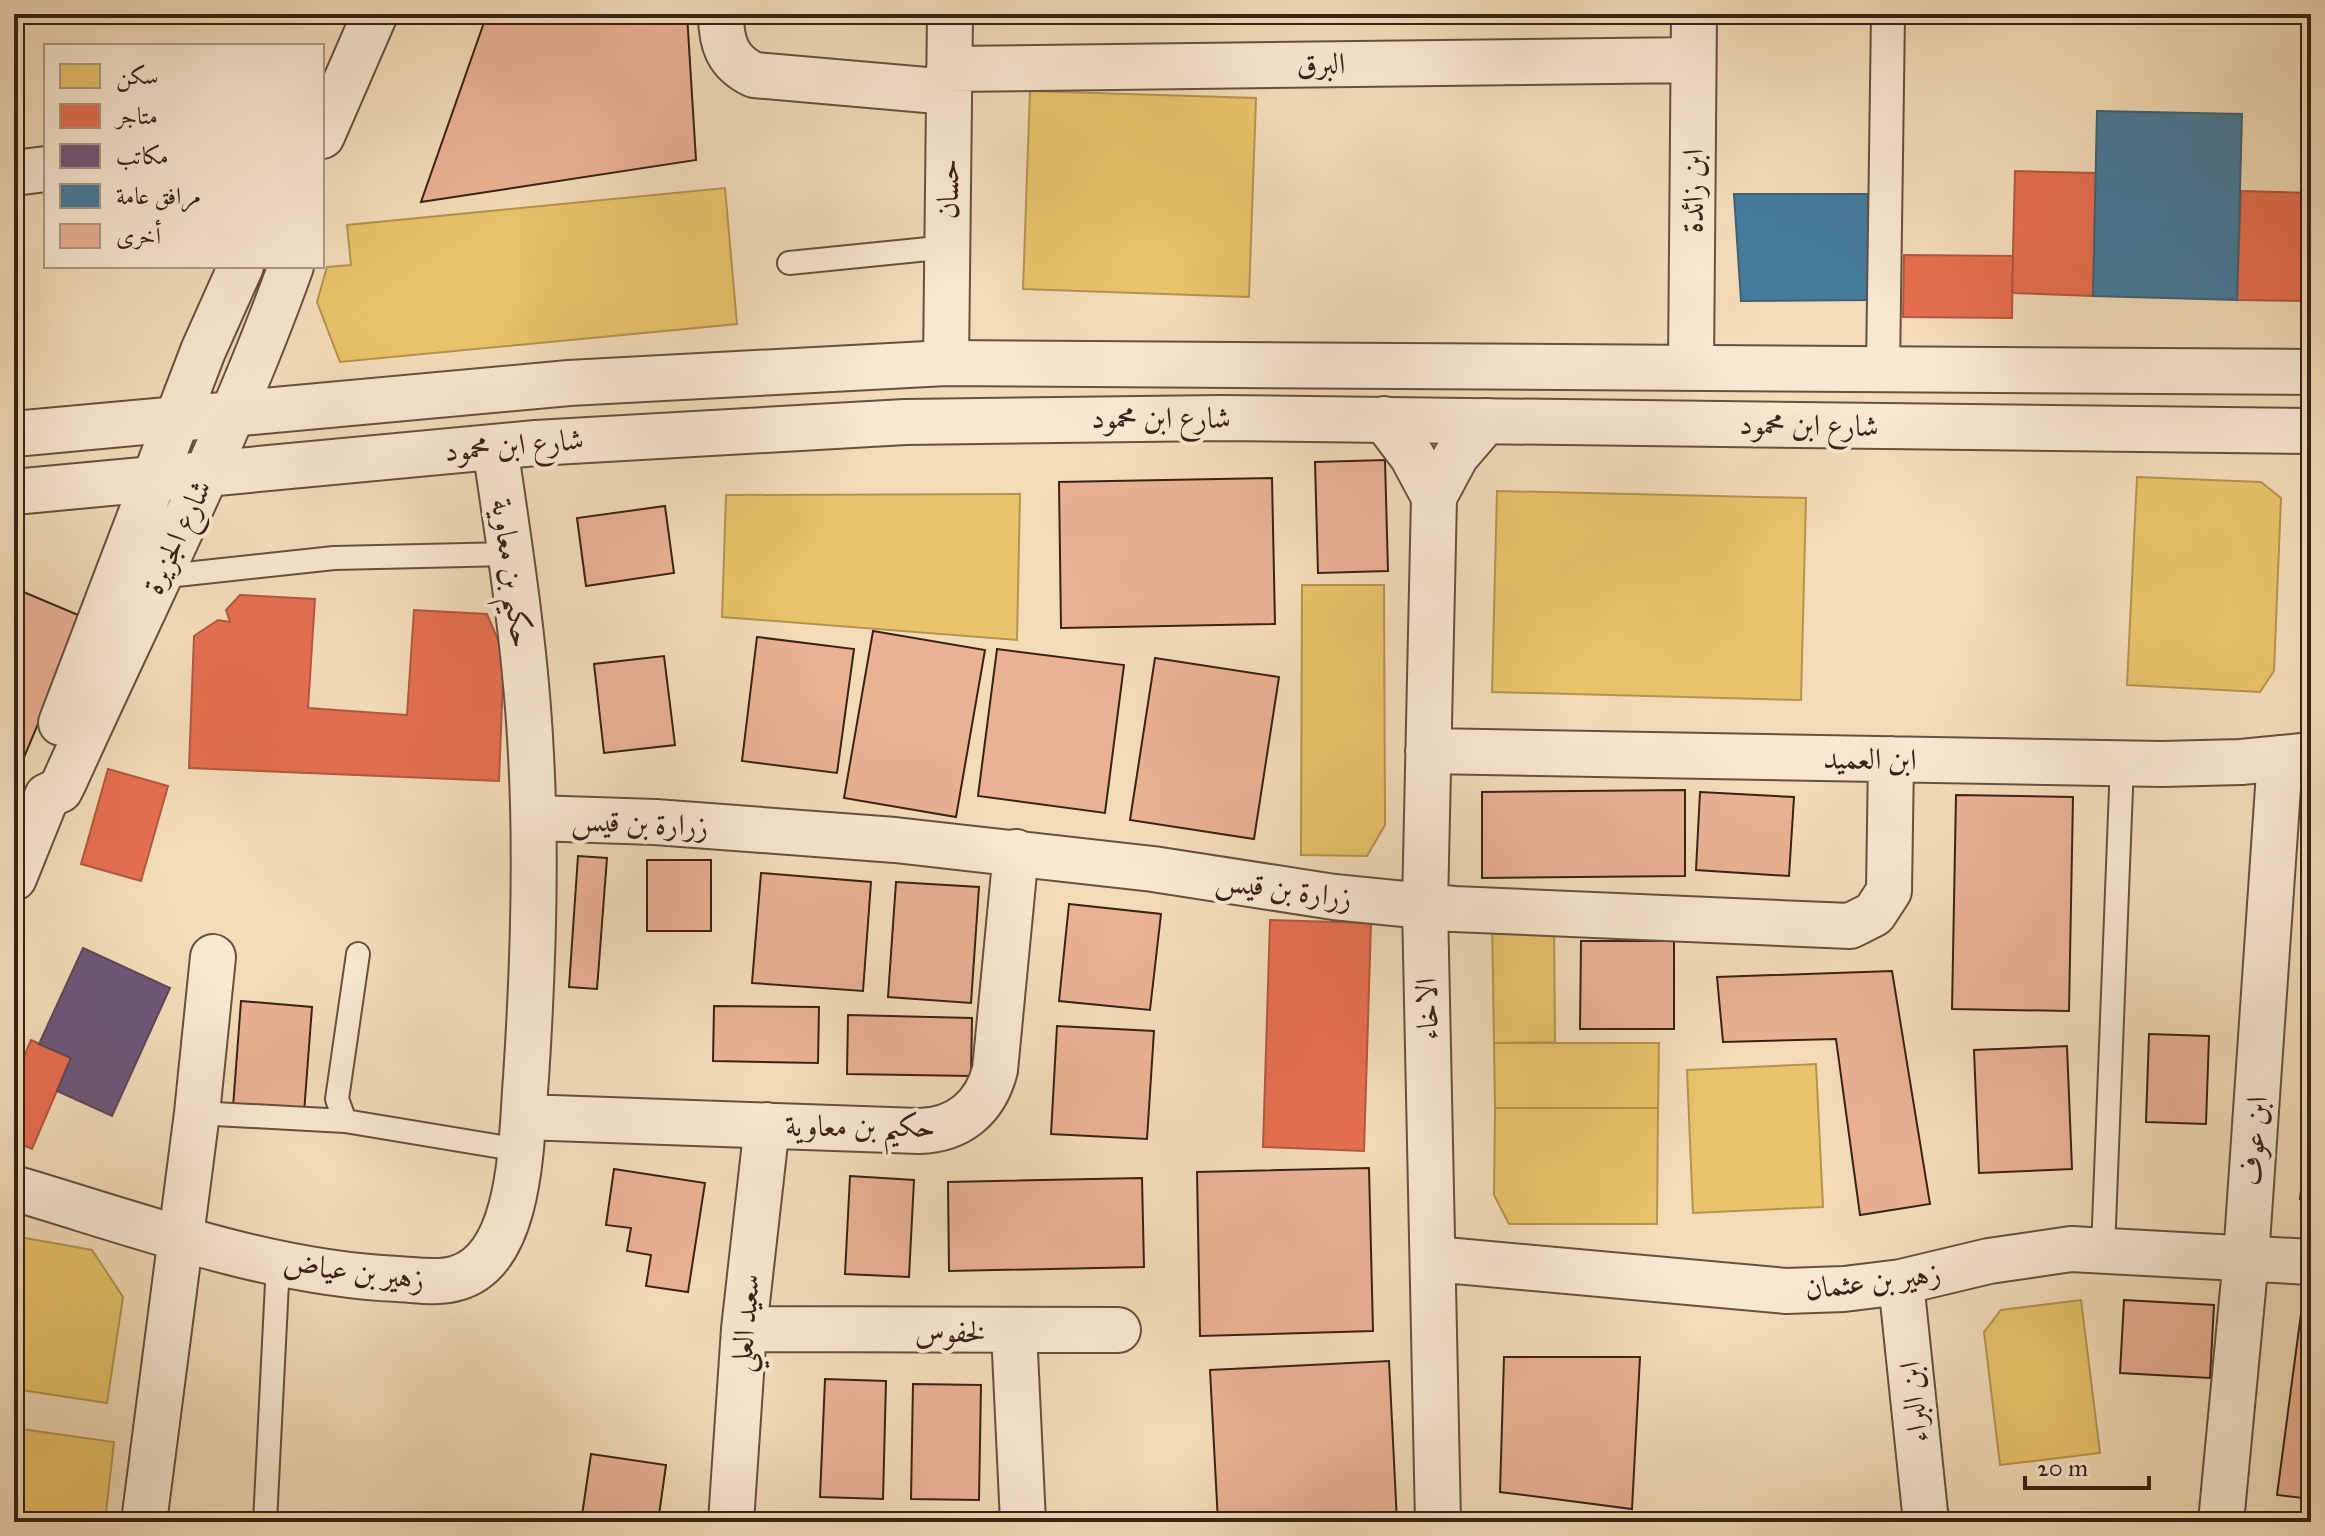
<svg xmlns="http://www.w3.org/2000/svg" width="2325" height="1536" font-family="'IM FELL Great Primer',Amiri,serif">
	<rect width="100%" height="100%" fill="#f2dcb8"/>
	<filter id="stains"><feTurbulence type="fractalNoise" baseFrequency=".0025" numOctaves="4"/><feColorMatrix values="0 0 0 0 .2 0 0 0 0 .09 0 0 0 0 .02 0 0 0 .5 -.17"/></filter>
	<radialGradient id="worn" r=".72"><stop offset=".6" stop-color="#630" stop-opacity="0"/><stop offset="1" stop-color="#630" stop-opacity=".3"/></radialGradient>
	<!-- homes -->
	<path fill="#e9c46a" stroke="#b49351" stroke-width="2" d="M1030,91L1256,98L1249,297L1023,289Z
		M725,188L737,324L340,362L317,302L327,267L351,265L347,225Z
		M2137,477L2261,482L2281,498L2274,671L2260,692L2127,685Z
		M1497,491L1806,498L1801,700L1492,692Z
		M1020,494L1017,640L722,617L726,495Z
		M1302,585H1384L1385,825L1367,856L1301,855Z
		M1554,919L1555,1042L1494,1043L1492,920Z
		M1494,1043H1659L1658,1108H1495Z
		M1816,1064L1823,1207L1693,1213L1687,1070Z
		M1495,1108H1658L1657,1224H1509L1494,1195Z
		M14,1236L92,1250L123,1297L107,1403L14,1389Z
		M2081,1300L2100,1453L2000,1465L1984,1332L2001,1310Z
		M14,1428L114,1442L105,1522H14Z"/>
	<!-- shops -->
	<path fill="#e76f51" stroke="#b25840" stroke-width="2" d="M2015,171L2096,173L2093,296L2012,293Z
		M2241,191L2311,193V301L2237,300Z
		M1904,255L2013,256L2012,318L1903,317Z
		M240,595L315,599L308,708L407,715L414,610L487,614L504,654L499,781L189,768L194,636L218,620L230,622L226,610Z
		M108,769L168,786L141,881L81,864Z
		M1270,920L1371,923L1364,1151L1263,1147Z
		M31,1040L71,1058L32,1149L14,1141V1079Z"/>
	<!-- offices -->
	<path fill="#6d597a" stroke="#5d485c" stroke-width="2" d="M83,948L170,988L112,1116L57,1091L71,1058L39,1044Z"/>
	<!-- public -->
	<path fill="#457b9d" stroke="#416075" stroke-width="2" d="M2097,111L2242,114L2237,300L2093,296Z
		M1734,194H1868V300L1741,301Z"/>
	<!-- building -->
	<path fill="#ebb194" stroke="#382217" stroke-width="2" d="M487,14H687L696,160L421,202Z
		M1385,460L1388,571L1318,573L1315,462Z
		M1272,478L1275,624L1061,628L1059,482Z
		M665,506L674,573L586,586L577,518Z
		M14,588L83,617L14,781Z
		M873,631L985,650L956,817L844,798Z
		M757,637L854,649L837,773L742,761Z
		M997,649L1124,665L1105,813L978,796Z
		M664,656L675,745L604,753L594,664Z
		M1155,658L1279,677L1254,839L1130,820Z
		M1685,790V876L1482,878V792Z
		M1700,792L1794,797L1789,876L1696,870Z
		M1956,795L2073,797L2069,1011L1952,1009Z
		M578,856L607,858L597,989L569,987Z
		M647,860H711V931H647Z
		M761,873L871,882L863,991L752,983Z
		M896,882L979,887L971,1003L888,997Z
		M1069,904L1161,914L1150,1010L1059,1001Z
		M1581,941H1674V1029H1580Z
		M1892,971L1930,1204L1860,1215L1836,1039L1723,1042L1717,977Z
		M241,1001L312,1007L304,1113L233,1107Z
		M714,1006L819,1007L818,1063L713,1061Z
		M848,1015L972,1018L971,1076L847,1074Z
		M1057,1026L1154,1031L1147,1139L1051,1134Z
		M2149,1034L2209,1036L2206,1124L2146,1122Z
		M2067,1046L2072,1169L1979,1173L1974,1050Z
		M2311,1100V1201L2300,1199Z
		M1369,1168L1373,1331L1200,1336L1197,1172Z
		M614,1169L705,1183L688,1292L646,1286L651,1255L627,1251L631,1228L606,1225Z
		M850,1176L914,1180L909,1277L845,1274Z
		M1142,1178L1144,1267L949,1271L948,1182Z
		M2124,1300L2214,1305L2210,1378L2120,1373Z
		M2302,1306L2311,1307V1499L2277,1495Z
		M1504,1357H1640L1632,1509L1500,1492Z
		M1389,1361L1397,1522H1218L1210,1370Z
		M825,1379L886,1381L883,1499L820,1497Z
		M913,1384L981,1385L979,1500L911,1499Z
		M591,1454L666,1465L658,1522H581Z
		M970,1514L971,1522H838Z"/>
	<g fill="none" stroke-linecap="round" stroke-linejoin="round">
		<defs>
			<path id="service" d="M789,263L948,247
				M158,577L334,558L511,554
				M197,1113L345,1121L520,1150
				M345,1121L337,1099L358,954
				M2103,1250L2122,763
				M265,1522L278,1263"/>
			<path id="pedestrian" d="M1883,369L1888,14"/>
			<path id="minor" d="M721,14C721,43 727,62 754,75L949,92
				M949,69L1693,60
				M322,136L375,14
				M14,173L46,169
				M946,363L950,14
				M1691,367L1694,14
				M1384,419L1412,456L1434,497
				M61,723L203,351L241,266
				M1428,751L2162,764L2241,762L2311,755
				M534,818L655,822L895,840L1153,869L1334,897L1454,909L1850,926L1874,914L1889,891L1891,759
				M14,878L47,796L60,790L65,780C142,609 228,442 291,266
				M524,1117L919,1131C959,1130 985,1108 995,1070L1016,852
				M14,1188C139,1225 267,1273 398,1279C417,1280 439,1284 457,1278C524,1259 521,1134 526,1078C533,970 537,863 531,755C526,651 510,549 495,447
				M1434,1259L1786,1291L1844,1289L1901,1282L1989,1261L2071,1249L2311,1262
				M1901,1282L1926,1522
				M744,1329L1118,1330
				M1014,1331L1023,1522
				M144,1522L197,1113L213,957
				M731,1522L744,1329L767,1125
				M1438,1522L1425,906L1434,497L1456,456L1486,421
				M2221,1522L2246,1258L2280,758"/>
			<path id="tertiary" d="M14,434L569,383L946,363L2311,372
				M14,492L536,443L905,422L1221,418L2311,431"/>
		</defs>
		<!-- service casing -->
		<use href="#service" stroke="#66503f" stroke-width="26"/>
		<!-- pedestrian casing -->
		<use href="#pedestrian" stroke="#66503f" stroke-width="36"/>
		<!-- minor casing -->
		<use href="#minor" stroke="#66503f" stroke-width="48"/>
		<!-- tertiary casing -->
		<use href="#tertiary" stroke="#66503f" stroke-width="48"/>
		<!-- service -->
		<use href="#service" stroke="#f7e8d1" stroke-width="22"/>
		<!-- pedestrian -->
		<use href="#pedestrian" stroke="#f7e8d1" stroke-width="32"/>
		<!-- minor -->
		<use href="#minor" stroke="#f7e8d1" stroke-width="44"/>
		<!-- tertiary -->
		<use href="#tertiary" stroke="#f7e8d1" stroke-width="44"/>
	</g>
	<g text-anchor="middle" stroke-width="8" stroke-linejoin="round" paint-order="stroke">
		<!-- street labels -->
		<g font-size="30" fill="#382217" stroke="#f7e8d1">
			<text transform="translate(1321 64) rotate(-1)" y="10">البرق</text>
			<text transform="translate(948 189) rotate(-89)" y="10">حسان</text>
			<text transform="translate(1693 191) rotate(-90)" y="10">ابن زائدة</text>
			<text x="1161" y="428">شارع ابن محمود</text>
			<text transform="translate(1809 425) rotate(1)" y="10">شارع ابن محمود</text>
			<text transform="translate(514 445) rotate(-5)" y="10">شارع ابن محمود</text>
			<text transform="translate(177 537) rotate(-65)" y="10">شارع الجزيرة</text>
			<text transform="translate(512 573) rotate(82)" y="10">حكيم بن معاوية</text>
			<text transform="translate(1870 759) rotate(1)" y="10">ابن العميد</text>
			<text transform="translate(640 823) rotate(3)" y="10">زرارة بن قيس</text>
			<text transform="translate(1284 889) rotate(8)" y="10">زرارة بن قيس</text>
			<text transform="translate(1427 1009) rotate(-92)" y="10">الاخاء</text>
			<text x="860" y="1136">حكيم بن معاوية</text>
			<text transform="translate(2254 1141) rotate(-86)" y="10">ابن عوف</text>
			<text transform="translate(354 1271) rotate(7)" y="10">زهير بن عياض</text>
			<text transform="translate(1873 1281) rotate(-7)" y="10">زهير بن عثمان</text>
			<text transform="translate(745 1323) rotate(-85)" y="10">سعيد العلي</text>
			<text x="950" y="1342">لخفوس</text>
			<text transform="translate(1914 1402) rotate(-96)" y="10">ابن البراء</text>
		</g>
	</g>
	<!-- margin -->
	<rect width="2325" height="1536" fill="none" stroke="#f2dcb8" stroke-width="48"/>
	<rect x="16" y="16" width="2293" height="1504" fill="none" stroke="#382217" stroke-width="4"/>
	<rect x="24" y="24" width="2277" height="1488" fill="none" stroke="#382217" stroke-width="2"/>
	<!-- legend -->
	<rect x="44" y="44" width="280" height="224" fill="#f7e8d1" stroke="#ab9987" stroke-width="2"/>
	<rect x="60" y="64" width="40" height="24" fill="#e9c46a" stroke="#ab9987" stroke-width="2"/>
	<text x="116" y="84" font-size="24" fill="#382217">سكن</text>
	<rect x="60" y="104" width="40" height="24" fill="#e76f51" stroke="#ab9987" stroke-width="2"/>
	<text x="116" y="124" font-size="24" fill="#382217">متاجر</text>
	<rect x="60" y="144" width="40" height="24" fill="#6d597a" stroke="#ab9987" stroke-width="2"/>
	<text x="116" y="164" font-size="24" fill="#382217">مكاتب</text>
	<rect x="60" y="184" width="40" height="24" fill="#457b9d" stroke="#ab9987" stroke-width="2"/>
	<text x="116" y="204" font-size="24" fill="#382217">مرافق عامة</text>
	<rect x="60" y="224" width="40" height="24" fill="#ebb194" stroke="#ab9987" stroke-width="2"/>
	<text x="116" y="244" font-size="24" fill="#382217">أخرى</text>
	<!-- scale -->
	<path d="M2025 1476v12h124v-12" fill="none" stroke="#382217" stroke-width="4"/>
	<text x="2037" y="1476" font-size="24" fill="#382217" stroke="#f7e8d1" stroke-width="6" paint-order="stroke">20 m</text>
	<rect width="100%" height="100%" filter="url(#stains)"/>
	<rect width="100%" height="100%" fill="url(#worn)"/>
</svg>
